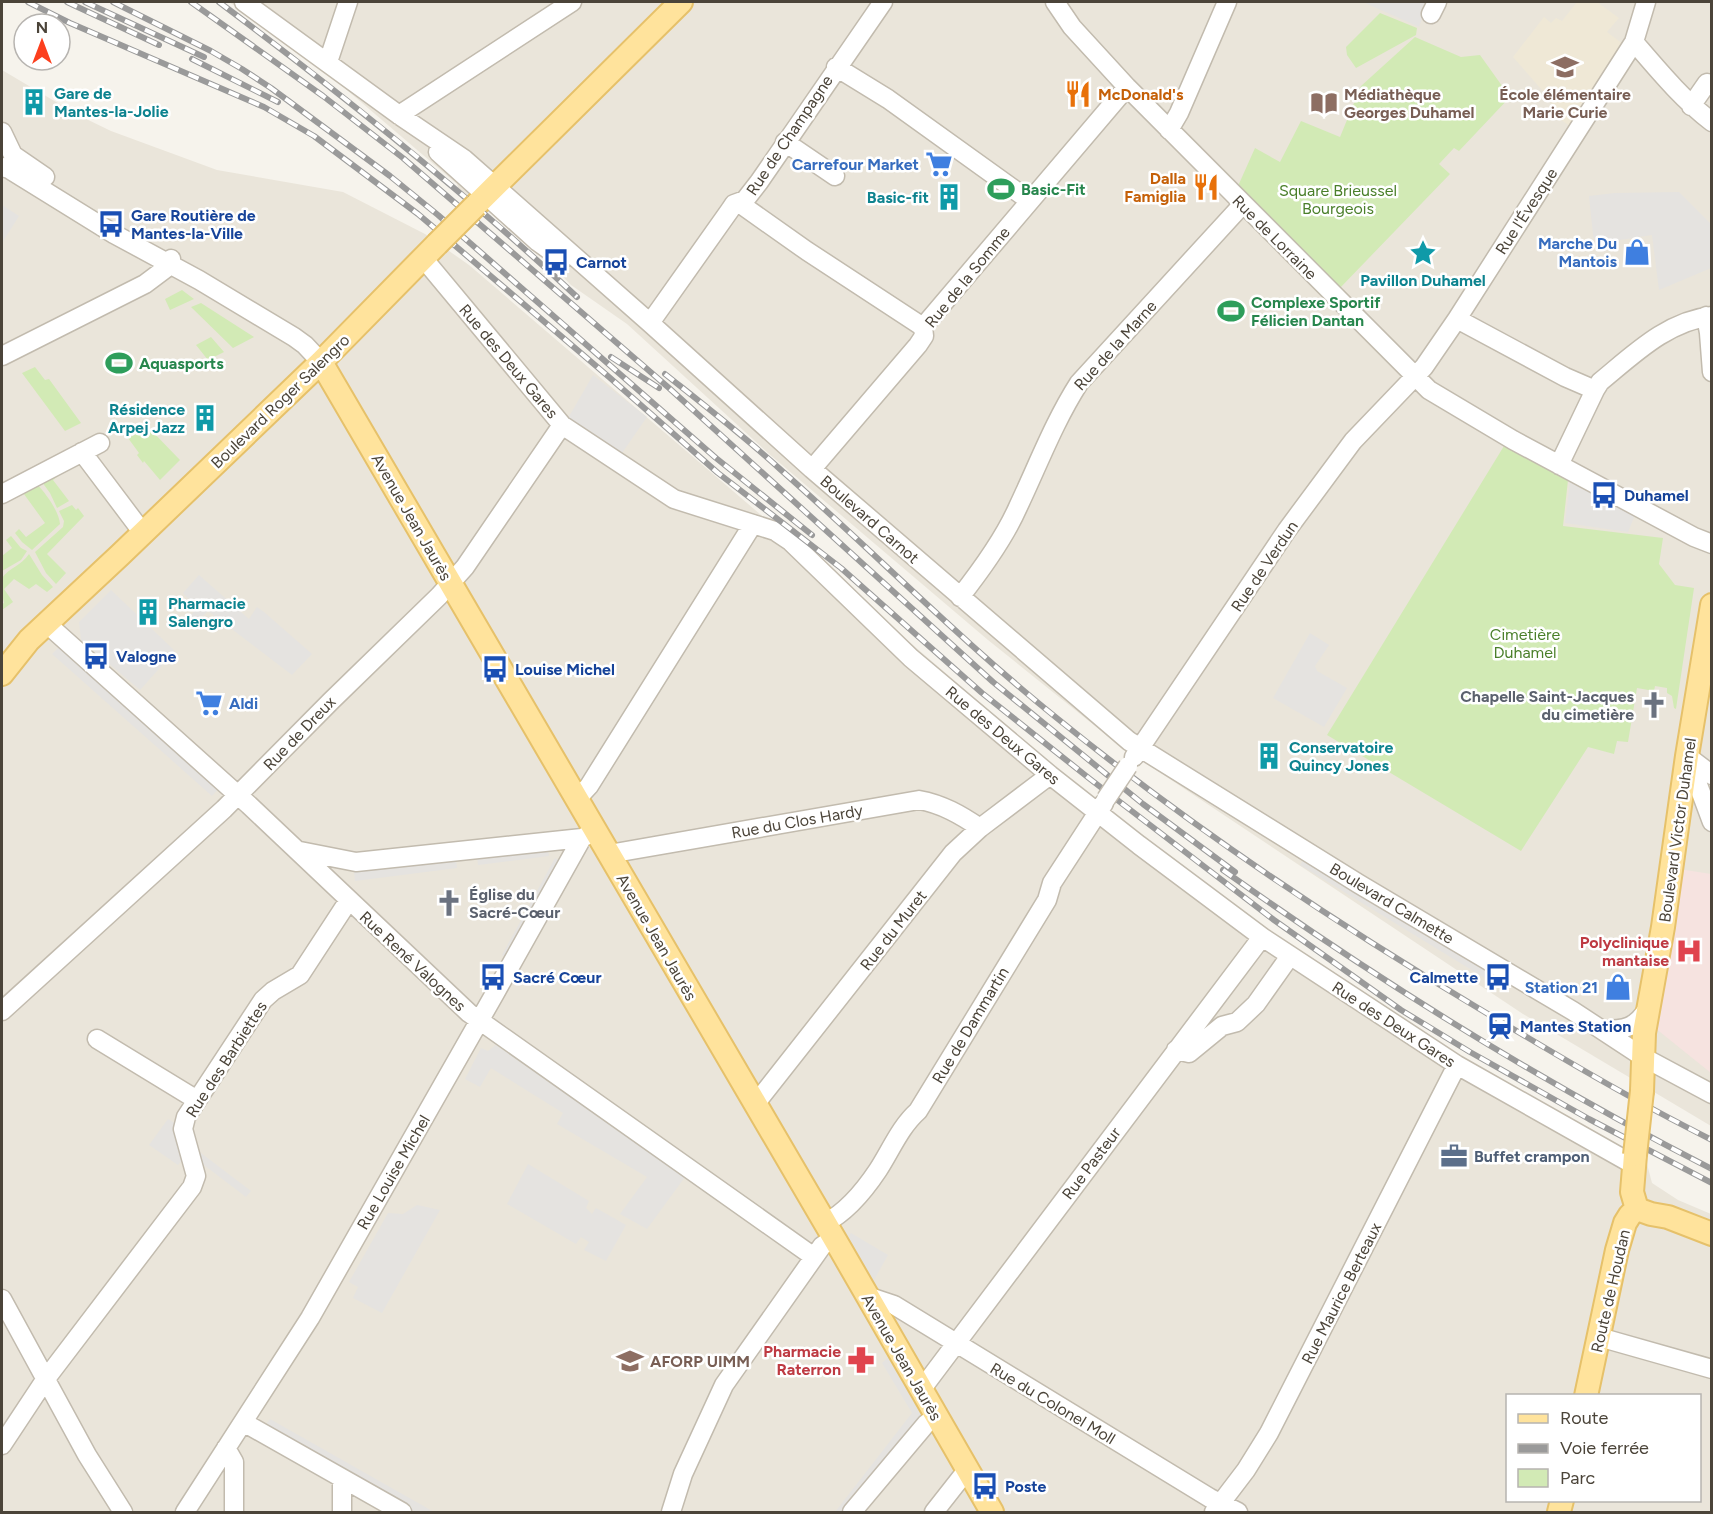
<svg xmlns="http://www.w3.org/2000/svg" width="1713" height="1514" font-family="Figtree,sans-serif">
	<rect width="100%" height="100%" fill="#f6f3ec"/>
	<!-- residential -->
	<path fill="#eae5da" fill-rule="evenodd" d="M229,2H1711V1126L1523,1014L1120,746L988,640L768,453L627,324L571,285L546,259L489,211L461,198L457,184L307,56Z
		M2,70L78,115L111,131L217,170L343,192L425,234L469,265L1081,789L1260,924L1450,1050L1647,1164L1652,1183L1678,1200L1711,1214V1512H2ZM1508,1396H1700V1500H1508Z"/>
	<!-- education -->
	<path fill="#efe8d6" d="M1577,2H1597L1619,18L1607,32L1623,44L1570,126L1560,119L1548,97L1513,57L1544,17L1551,23L1556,18L1562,21Z"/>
	<!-- medical -->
	<path fill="#f6e3e0" d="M1679,869L1711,874V1073L1655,1028Z"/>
	<!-- green -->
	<path fill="#d2eab5" d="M1380,13L1417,28L1416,35L1356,68L1347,55L1346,47Z
		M1415,37L1461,57L1480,55L1510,97L1459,151L1454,148L1439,164L1450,174L1339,289L1238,186L1255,148L1280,162L1301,121L1340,137L1361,86Z
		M182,290L194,299L170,310L165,299Z
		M201,303L254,337L233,348L191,307Z
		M211,337L224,352L208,360L196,345Z
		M35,367L45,380L49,379L81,423L65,431L22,373Z
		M149,428L180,460L160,480L144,461L143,463L137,455L139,453L128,438Z
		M1504,446L1568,480L1563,526L1663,538L1659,564L1675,585L1694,588L1676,709L1674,708L1672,696L1667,693V688L1655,686L1654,691L1637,688L1628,742L1617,741L1614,754L1588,747L1521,851L1327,735Z
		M63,472L53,480L69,501L57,508L50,493L42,482Z
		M37,484C46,494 59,511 60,524L32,550L22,542L15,533L19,529L26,537L45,523L21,490Z
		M72,505L76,510L78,508L84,516L47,554L66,573L56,584L46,573L35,552L63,527L64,521L59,511Z
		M11,536L21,548L27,551L21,560L2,571V556L12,548L6,540Z
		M29,554L42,575L53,587L47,592L36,584L29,589L14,579L4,589L13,602L2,610V604L4,603L2,594V578C10,567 21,566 29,554Z"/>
	<!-- parking -->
	<path fill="#e5e3e0" d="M1363,2H1428L1419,27Z
		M1679,192L1711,224V268L1659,290L1652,235L1594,244L1589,196L1615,193Z
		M2,205L19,216L2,243Z
		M593,375L647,417L620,456L567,420Z
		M1570,481L1635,515L1628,532L1565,523Z
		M199,575L249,619L257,607L264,612L312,654L292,675L208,611L191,628L184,623L197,608L183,593Z
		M111,590L175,651L140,690L81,640L79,622Z
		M1310,633L1329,645L1315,666L1317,671L1347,688L1324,727L1273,698Z
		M60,646L219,788L212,796L52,654Z
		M548,848L549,856L478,865L477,857Z
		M1305,857L1495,971L1488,980L1300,865Z
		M555,858L565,864L511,961L502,955Z
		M456,859L457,868L355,881L354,872Z
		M496,1045L685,1177L647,1229L620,1214L647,1177L557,1124L563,1113L491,1068L480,1087L465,1079L481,1048L488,1051Z
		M168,1119L176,1124L174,1130L183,1159L178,1165L149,1145Z
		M197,1150L251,1191L246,1197L192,1156Z
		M528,1164L589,1201L586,1208L592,1214L596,1208L626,1225L606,1261L584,1250L589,1242L581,1237L576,1244L507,1204Z
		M417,1205L440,1210L382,1313L353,1298L358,1287L349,1282L388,1213L403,1214Z
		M851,1233L888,1255L873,1282L864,1277L844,1244Z
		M893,1353L925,1408L910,1434L848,1512H835L912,1413L882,1363Z
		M270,1419L434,1512H416L265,1426Z"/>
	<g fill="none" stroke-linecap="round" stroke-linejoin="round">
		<defs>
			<path id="minor" d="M244,2L399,115L464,159L650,323L812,469L1129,741L1359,884L1573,1011L1643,1057L1712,1094
				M1055,2L1072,27L1127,87L1429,390L1513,440L1694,537L1712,544
				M1431,14L1437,2
				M1634,42C1659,71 1682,99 1712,122
				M328,62L348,2
				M836,67L888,99L1030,201
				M1691,106L1707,83L1712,86
				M399,115L572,2
				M1169,130L1179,113L1227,2
				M2,132L13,155L45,177
				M785,142L835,176
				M438,152L538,242L562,259
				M2,167L9,169L114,234L199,280L294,337L305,345L321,362
				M739,203L807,251L923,327
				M423,258L562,425L674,499L775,531L790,541L911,658L1050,775L1139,845L1262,937L1457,1065L1634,1165
				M1706,316L1709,333L1712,372
				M1457,319L1565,377L1595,390L1600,382C1633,355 1667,321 1712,316
				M650,323L730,210L734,204L745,200L759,182L883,2
				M2,356L145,284L165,269L171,259
				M82,452L143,533
				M1559,465L1595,390
				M812,469L918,345L924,336L923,327L1127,87
				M2,494L100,443
				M960,597C982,569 1004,539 1018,507C1038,465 1054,422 1079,383L1243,204
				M46,623L249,805L469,1013L814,1257
				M1687,756L1712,775
				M1134,757L1287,530L1353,441L1424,367L1457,319L1634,42L1646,2
				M1688,758L1712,822
				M577,799L589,786L753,524
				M300,851L356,862L582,838
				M609,854L919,800C942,804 961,815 980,828
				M2,1011L224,809L331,701L439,596L465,567L562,425
				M1602,1030C1625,1030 1636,1028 1648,1008
				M97,1039L197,1100
				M1176,1050L1189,1053L1222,1026L1237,1022L1256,1004L1290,956
				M754,1102L760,1098L953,853L980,828L1050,775
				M825,1223C847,1212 864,1191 878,1170C891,1150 900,1127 918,1111L1047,900L1052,883L1104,803
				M867,1296L894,1305L1210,1498L1238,1512
				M2,1299L87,1455L123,1512
				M1599,1337L1712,1369
				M921,1390L1262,937
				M243,1422L402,1512
				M2,1445L45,1380L192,1187L196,1176L183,1129L186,1117L263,1000L273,991L300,975L349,900
				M226,1448L234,1462V1512
				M185,1512L310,1318L494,995L582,838L596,831
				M342,1512V1479
				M671,1512L683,1474L724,1385L822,1246L834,1238
				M852,1512L926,1424L936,1416
				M934,1512L967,1470
				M1214,1512L1246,1470L1269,1433L1457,1065"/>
			<path id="major" d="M476,205L681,2
				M321,362L841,1250L992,1512
				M2,674L29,640L120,555L321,362L437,244
				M1642,1091L1644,1033L1663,927L1687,756L1712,605
				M1635,1155L1632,1192L1637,1209
				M1637,1209L1651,1214L1668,1217L1712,1234
				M1586,1396L1617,1250L1625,1223L1630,1215L1637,1209
				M1559,1512L1562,1500"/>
		</defs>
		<!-- minor casing -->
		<use href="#minor" stroke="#c2bbae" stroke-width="21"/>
		<!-- major casing -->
		<use href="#major" stroke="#e6c16a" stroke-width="26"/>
		<!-- minor -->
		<use href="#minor" stroke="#fff" stroke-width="18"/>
		<!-- major -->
		<use href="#major" stroke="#ffe39c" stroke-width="22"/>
		<defs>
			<path id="rail" d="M28,2L70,23L264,107L314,136L418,214L609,377L718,473L841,568L982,693L1090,779L1274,920L1401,1010L1470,1052L1589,1119L1712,1183
				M67,2L159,45
				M85,2L204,57
				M113,2L211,51L242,69L271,88L390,176L438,215L716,458L812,535
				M191,2L323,96L403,158L669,388L993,682L1143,804L1235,872
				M219,2C343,95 464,191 577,297
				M192,59L278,102
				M611,357L659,388
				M665,374C704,405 744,436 781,470C874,552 961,641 1058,719C1191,827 1332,921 1478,1008C1555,1054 1632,1100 1712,1140
				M1223,870C1379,981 1541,1082 1712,1169"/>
		</defs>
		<!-- rail casing -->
		<use href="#rail" stroke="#9a9a9a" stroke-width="6"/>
		<!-- rail -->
		<use href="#rail" stroke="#fff" stroke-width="4" stroke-dasharray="11" stroke-linecap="butt"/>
		<defs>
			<path id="minor-bridge" d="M1106,799L1128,766"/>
			<path id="major-bridge" d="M437,244L476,205
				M1635,1155L1642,1091"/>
		</defs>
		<!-- minor-bridge casing -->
		<use href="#minor-bridge" stroke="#c2bbae" stroke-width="21" stroke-linecap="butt"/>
		<!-- major-bridge casing -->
		<use href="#major-bridge" stroke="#e6c16a" stroke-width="26" stroke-linecap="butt"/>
		<!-- minor-bridge -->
		<use href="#minor-bridge" stroke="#fff" stroke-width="18"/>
		<!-- major-bridge -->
		<use href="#major-bridge" stroke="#ffe39c" stroke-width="22"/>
	</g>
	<!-- icons -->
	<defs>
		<symbol id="school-bare" viewBox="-9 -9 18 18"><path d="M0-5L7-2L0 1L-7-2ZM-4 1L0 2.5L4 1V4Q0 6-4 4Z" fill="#8d6e63" stroke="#fff" stroke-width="2.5" paint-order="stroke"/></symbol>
		<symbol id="restaurant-bare" viewBox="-9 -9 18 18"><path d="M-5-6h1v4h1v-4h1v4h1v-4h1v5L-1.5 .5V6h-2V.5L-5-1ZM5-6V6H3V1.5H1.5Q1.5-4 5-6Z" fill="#e8710a" stroke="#fff" stroke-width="2.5" paint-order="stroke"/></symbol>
		<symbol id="building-bare" viewBox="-9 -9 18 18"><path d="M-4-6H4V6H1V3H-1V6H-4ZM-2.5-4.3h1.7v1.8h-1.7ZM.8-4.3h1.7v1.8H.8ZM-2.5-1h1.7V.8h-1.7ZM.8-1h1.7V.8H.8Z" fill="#0f9aa8" stroke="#fff" stroke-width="2.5" paint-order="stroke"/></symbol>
		<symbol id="library-bare" viewBox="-9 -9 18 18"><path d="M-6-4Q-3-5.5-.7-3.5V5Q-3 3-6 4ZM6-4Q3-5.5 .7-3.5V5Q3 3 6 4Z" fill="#8d6e63" stroke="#fff" stroke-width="2.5" paint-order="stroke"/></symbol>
		<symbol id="supermarket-bare" viewBox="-9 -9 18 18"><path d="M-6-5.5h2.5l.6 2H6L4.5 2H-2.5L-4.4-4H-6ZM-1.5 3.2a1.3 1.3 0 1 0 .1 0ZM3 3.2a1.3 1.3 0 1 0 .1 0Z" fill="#3f7fe0" stroke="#fff" stroke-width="2.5" paint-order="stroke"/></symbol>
		<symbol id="stadium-bare" viewBox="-9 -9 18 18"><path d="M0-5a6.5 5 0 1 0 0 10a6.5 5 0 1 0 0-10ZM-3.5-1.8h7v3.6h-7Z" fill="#2e9e5b" stroke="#fff" stroke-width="2.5" paint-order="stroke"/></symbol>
		<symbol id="bus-bare" viewBox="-9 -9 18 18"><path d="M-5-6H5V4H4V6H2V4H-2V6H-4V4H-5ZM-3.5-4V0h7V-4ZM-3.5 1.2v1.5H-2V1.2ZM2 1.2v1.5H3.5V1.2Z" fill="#1a4fb4" stroke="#fff" stroke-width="2.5" paint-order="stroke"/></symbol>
		<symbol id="shop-bare" viewBox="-9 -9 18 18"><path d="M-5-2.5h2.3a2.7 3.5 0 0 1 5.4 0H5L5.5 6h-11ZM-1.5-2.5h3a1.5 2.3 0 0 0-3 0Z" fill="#3f7fe0" stroke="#fff" stroke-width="2.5" paint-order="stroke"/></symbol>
		<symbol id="sight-bare" viewBox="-9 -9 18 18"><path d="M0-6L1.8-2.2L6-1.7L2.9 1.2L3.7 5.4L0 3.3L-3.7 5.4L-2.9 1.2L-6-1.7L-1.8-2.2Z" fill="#0f9aa8" stroke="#fff" stroke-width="2.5" paint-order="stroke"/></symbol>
		<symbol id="church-bare" viewBox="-9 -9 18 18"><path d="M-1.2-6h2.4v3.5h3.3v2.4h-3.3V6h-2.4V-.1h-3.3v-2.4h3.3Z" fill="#6b7280" stroke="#fff" stroke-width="2.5" paint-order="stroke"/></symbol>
		<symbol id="hospital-bare" viewBox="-9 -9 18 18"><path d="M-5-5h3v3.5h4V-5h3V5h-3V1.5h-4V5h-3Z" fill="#e0444e" stroke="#fff" stroke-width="2.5" paint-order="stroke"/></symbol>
		<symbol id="station-bare" viewBox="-9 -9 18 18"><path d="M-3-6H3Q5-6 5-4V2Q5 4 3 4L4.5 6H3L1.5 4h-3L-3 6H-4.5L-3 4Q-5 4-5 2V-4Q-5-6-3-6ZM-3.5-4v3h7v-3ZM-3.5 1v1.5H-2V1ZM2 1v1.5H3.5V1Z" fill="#1a4fb4" stroke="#fff" stroke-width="2.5" paint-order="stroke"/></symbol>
		<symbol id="office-bare" viewBox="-9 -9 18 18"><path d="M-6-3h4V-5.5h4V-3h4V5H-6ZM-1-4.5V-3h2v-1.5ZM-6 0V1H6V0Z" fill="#5c6f8a" stroke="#fff" stroke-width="2.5" paint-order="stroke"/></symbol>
		<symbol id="pharmacy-bare" viewBox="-9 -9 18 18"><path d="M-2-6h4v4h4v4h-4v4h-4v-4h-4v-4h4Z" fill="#e0444e" stroke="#fff" stroke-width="2.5" paint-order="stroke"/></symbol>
	</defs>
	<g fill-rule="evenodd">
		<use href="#school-bare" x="1546" y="48" width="38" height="38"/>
		<use href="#restaurant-bare" x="1059" y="75" width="38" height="38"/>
		<use href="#building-bare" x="15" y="83" width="38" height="38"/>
		<use href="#library-bare" x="1305" y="84" width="38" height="38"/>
		<use href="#supermarket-bare" x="920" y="145" width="38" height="38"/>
		<use href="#restaurant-bare" x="1187" y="168" width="38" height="38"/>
		<use href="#stadium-bare" x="982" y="170" width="38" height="38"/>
		<use href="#building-bare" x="930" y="178" width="38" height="38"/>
		<use href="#bus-bare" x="92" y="205" width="38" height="38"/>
		<use href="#shop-bare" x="1618" y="233" width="38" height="38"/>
		<use href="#sight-bare" x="1404" y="234" width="38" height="38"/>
		<use href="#bus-bare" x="537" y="243" width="38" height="38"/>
		<use href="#stadium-bare" x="1212" y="292" width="38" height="38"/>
		<use href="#stadium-bare" x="100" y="344" width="38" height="38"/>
		<use href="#building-bare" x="186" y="399" width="38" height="38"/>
		<use href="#bus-bare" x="1585" y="476" width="38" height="38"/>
		<use href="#building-bare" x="129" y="593" width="38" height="38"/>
		<use href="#bus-bare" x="77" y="637" width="38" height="38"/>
		<use href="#bus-bare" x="476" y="650" width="38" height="38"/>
		<use href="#supermarket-bare" x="190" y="684" width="38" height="38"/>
		<use href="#church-bare" x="1635" y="686" width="38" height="38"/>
		<use href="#building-bare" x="1250" y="737" width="38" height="38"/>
		<use href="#church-bare" x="430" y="884" width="38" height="38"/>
		<use href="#hospital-bare" x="1670" y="932" width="38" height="38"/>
		<use href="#bus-bare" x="474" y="958" width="38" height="38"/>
		<use href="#bus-bare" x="1479" y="958" width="38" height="38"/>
		<use href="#shop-bare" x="1599" y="968" width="38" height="38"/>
		<use href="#station-bare" x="1481" y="1007" width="38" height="38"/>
		<use href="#office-bare" x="1435" y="1137" width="38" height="38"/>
		<use href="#pharmacy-bare" x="842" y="1341" width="38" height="38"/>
		<use href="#school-bare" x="611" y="1342" width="38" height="38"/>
		<use href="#bus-bare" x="966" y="1467" width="38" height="38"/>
	</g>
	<g text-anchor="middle" stroke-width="5" stroke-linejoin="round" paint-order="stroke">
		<!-- culture labels -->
		<g font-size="16" font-weight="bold" fill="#0d838f" stroke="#fff" text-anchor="start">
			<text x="54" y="99">Gare de<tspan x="54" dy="18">Mantes-la-Jolie</tspan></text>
			<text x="929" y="203" text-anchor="end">Basic-fit</text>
			<text x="1423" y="286" text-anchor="middle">Pavillon Duhamel</text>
			<text x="185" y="415" text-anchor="end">Résidence<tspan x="185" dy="18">Arpej Jazz</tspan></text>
			<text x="168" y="609">Pharmacie<tspan x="168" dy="18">Salengro</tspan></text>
			<text x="1289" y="753">Conservatoire<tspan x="1289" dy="18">Quincy Jones</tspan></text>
		</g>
		<!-- food labels -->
		<g font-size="16" font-weight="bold" fill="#c56008" stroke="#fff" text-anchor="start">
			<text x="1098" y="100">McDonald's</text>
			<text x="1186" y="184" text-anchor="end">Dalla<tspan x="1186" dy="18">Famiglia</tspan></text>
		</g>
		<!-- education labels -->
		<g font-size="16" font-weight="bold" fill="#785e54" stroke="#fff" text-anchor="start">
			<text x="1344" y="100">Médiathèque<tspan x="1344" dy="18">Georges Duhamel</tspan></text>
			<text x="1565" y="100" text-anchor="middle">École élémentaire<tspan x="1565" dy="18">Marie Curie</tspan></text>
			<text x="650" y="1367">AFORP UIMM</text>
		</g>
		<!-- street labels -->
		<g font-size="16" fill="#4b4439" stroke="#fff">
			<text transform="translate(789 135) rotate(-56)" y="6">Rue de Champagne</text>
			<text transform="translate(1526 211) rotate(-57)" y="6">Rue l'Évesque</text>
			<text transform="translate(1275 237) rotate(45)" y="6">Rue de Lorraine</text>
			<text transform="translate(967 277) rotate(-51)" y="6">Rue de la Somme</text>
			<text transform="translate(1115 345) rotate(-48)" y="6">Rue de la Marne</text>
			<text transform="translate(509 361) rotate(50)" y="6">Rue des Deux Gares</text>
			<text transform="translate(280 401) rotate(-44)" y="6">Boulevard Roger Salengro</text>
			<text transform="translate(412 517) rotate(60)" y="6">Avenue Jean Jaurès</text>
			<text transform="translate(870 519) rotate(41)" y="6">Boulevard Carnot</text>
			<text transform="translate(1264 566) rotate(-56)" y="6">Rue de Verdun</text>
			<text transform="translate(299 733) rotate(-46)" y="6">Rue de Dreux</text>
			<text transform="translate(1003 735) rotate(40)" y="6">Rue des Deux Gares</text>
			<text transform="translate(797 821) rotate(-10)" y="6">Rue du Clos Hardy</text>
			<text transform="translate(1677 830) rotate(-82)" y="6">Boulevard Victor Duhamel</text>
			<text transform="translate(1392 903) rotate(31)" y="6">Boulevard Calmette</text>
			<text transform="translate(893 930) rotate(-52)" y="6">Rue du Muret</text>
			<text transform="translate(657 937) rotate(60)" y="6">Avenue Jean Jaurès</text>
			<text transform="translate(413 961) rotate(43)" y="6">Rue René Valognes</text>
			<text transform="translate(1394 1024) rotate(33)" y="6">Rue des Deux Gares</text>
			<text transform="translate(970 1025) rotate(-59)" y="6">Rue de Dammartin</text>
			<text transform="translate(226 1059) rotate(-57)" y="6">Rue des Barbiettes</text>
			<text transform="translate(1091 1163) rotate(-53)" y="6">Rue Pasteur</text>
			<text transform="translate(393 1172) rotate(-60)" y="6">Rue Louise Michel</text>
			<text transform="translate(1610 1291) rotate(-77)" y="6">Route de Houdan</text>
			<text transform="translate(1341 1293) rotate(-63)" y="6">Rue Maurice Berteaux</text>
			<text transform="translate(902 1357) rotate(60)" y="6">Avenue Jean Jaurès</text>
			<text transform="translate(1053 1403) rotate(31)" y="6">Rue du Colonel Moll</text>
		</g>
		<!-- shop labels -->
		<g font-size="16" font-weight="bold" fill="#366cbe" stroke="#fff" text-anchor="end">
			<text x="919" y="170">Carrefour Market</text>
			<text x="1617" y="249">Marche Du<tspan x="1617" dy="18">Mantois</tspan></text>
			<text x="229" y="709" text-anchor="start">Aldi</text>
			<text x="1598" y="993">Station 21</text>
		</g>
		<!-- leisure labels -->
		<g font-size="16" font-weight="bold" fill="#27864d" stroke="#fff" text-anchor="start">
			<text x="1021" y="195">Basic-Fit</text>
			<text x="1251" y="308">Complexe Sportif<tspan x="1251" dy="18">Félicien Dantan</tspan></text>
			<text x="139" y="369">Aquasports</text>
		</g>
		<!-- park labels -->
		<g font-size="16" fill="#4a7f2a" stroke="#fff">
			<text x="1338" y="196">Square Brieussel<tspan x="1338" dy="18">Bourgeois</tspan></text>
			<text x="1525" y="640">Cimetière<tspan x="1525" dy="18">Duhamel</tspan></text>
		</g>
		<!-- transit labels -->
		<g font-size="16" font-weight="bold" fill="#164399" stroke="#fff" text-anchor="start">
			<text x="131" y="221">Gare Routière de<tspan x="131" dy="18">Mantes-la-Ville</tspan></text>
			<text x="576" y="268">Carnot</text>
			<text x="1624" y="501">Duhamel</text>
			<text x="116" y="662">Valogne</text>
			<text x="515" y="675">Louise Michel</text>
			<text x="513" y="983">Sacré Cœur</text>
			<text x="1478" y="983" text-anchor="end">Calmette</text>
			<text x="1520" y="1032">Mantes Station</text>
			<text x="1005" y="1492">Poste</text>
		</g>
		<!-- worship labels -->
		<g font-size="16" font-weight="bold" fill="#5b616d" stroke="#fff" text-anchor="end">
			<text x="1634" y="702">Chapelle Saint-Jacques<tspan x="1634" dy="18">du cimetière</tspan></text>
			<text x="469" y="900" text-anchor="start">Église du<tspan x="469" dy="18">Sacré-Cœur</tspan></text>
		</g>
		<!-- health labels -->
		<g font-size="16" font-weight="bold" fill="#be3a42" stroke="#fff" text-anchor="end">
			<text x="1669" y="948">Polyclinique<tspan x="1669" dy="18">mantaise</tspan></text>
			<text x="841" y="1357">Pharmacie<tspan x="841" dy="18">Raterron</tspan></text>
		</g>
		<!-- service labels -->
		<g font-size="16" font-weight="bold" fill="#4e5e75" stroke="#fff" text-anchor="start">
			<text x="1474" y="1162">Buffet crampon</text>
		</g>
	</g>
	<!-- border -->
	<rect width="1713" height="1514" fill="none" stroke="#4b4439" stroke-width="6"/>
	<!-- legend -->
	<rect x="1506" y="1394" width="195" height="108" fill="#ffffff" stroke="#b7b4b0" stroke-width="1.5"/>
	<rect x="1518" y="1414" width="30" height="9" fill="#ffe39c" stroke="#b7b4b0" stroke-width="1.5"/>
	<text x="1560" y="1424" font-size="18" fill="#4b4439">Route</text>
	<rect x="1518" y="1444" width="30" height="9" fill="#9a9a9a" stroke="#b7b4b0" stroke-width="1.5"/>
	<text x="1560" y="1454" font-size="18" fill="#4b4439">Voie ferrée</text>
	<rect x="1518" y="1469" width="30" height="18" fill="#d2eab5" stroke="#b7b4b0" stroke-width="1.5"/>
	<text x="1560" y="1484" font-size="18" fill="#4b4439">Parc</text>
	<!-- north arrow -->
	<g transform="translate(42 42)"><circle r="28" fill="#ffffff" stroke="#b7b4b0" stroke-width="1.5"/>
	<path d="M0-4.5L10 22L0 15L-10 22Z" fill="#fc3f1d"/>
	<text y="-9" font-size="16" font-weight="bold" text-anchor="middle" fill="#4b4439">N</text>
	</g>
</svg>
